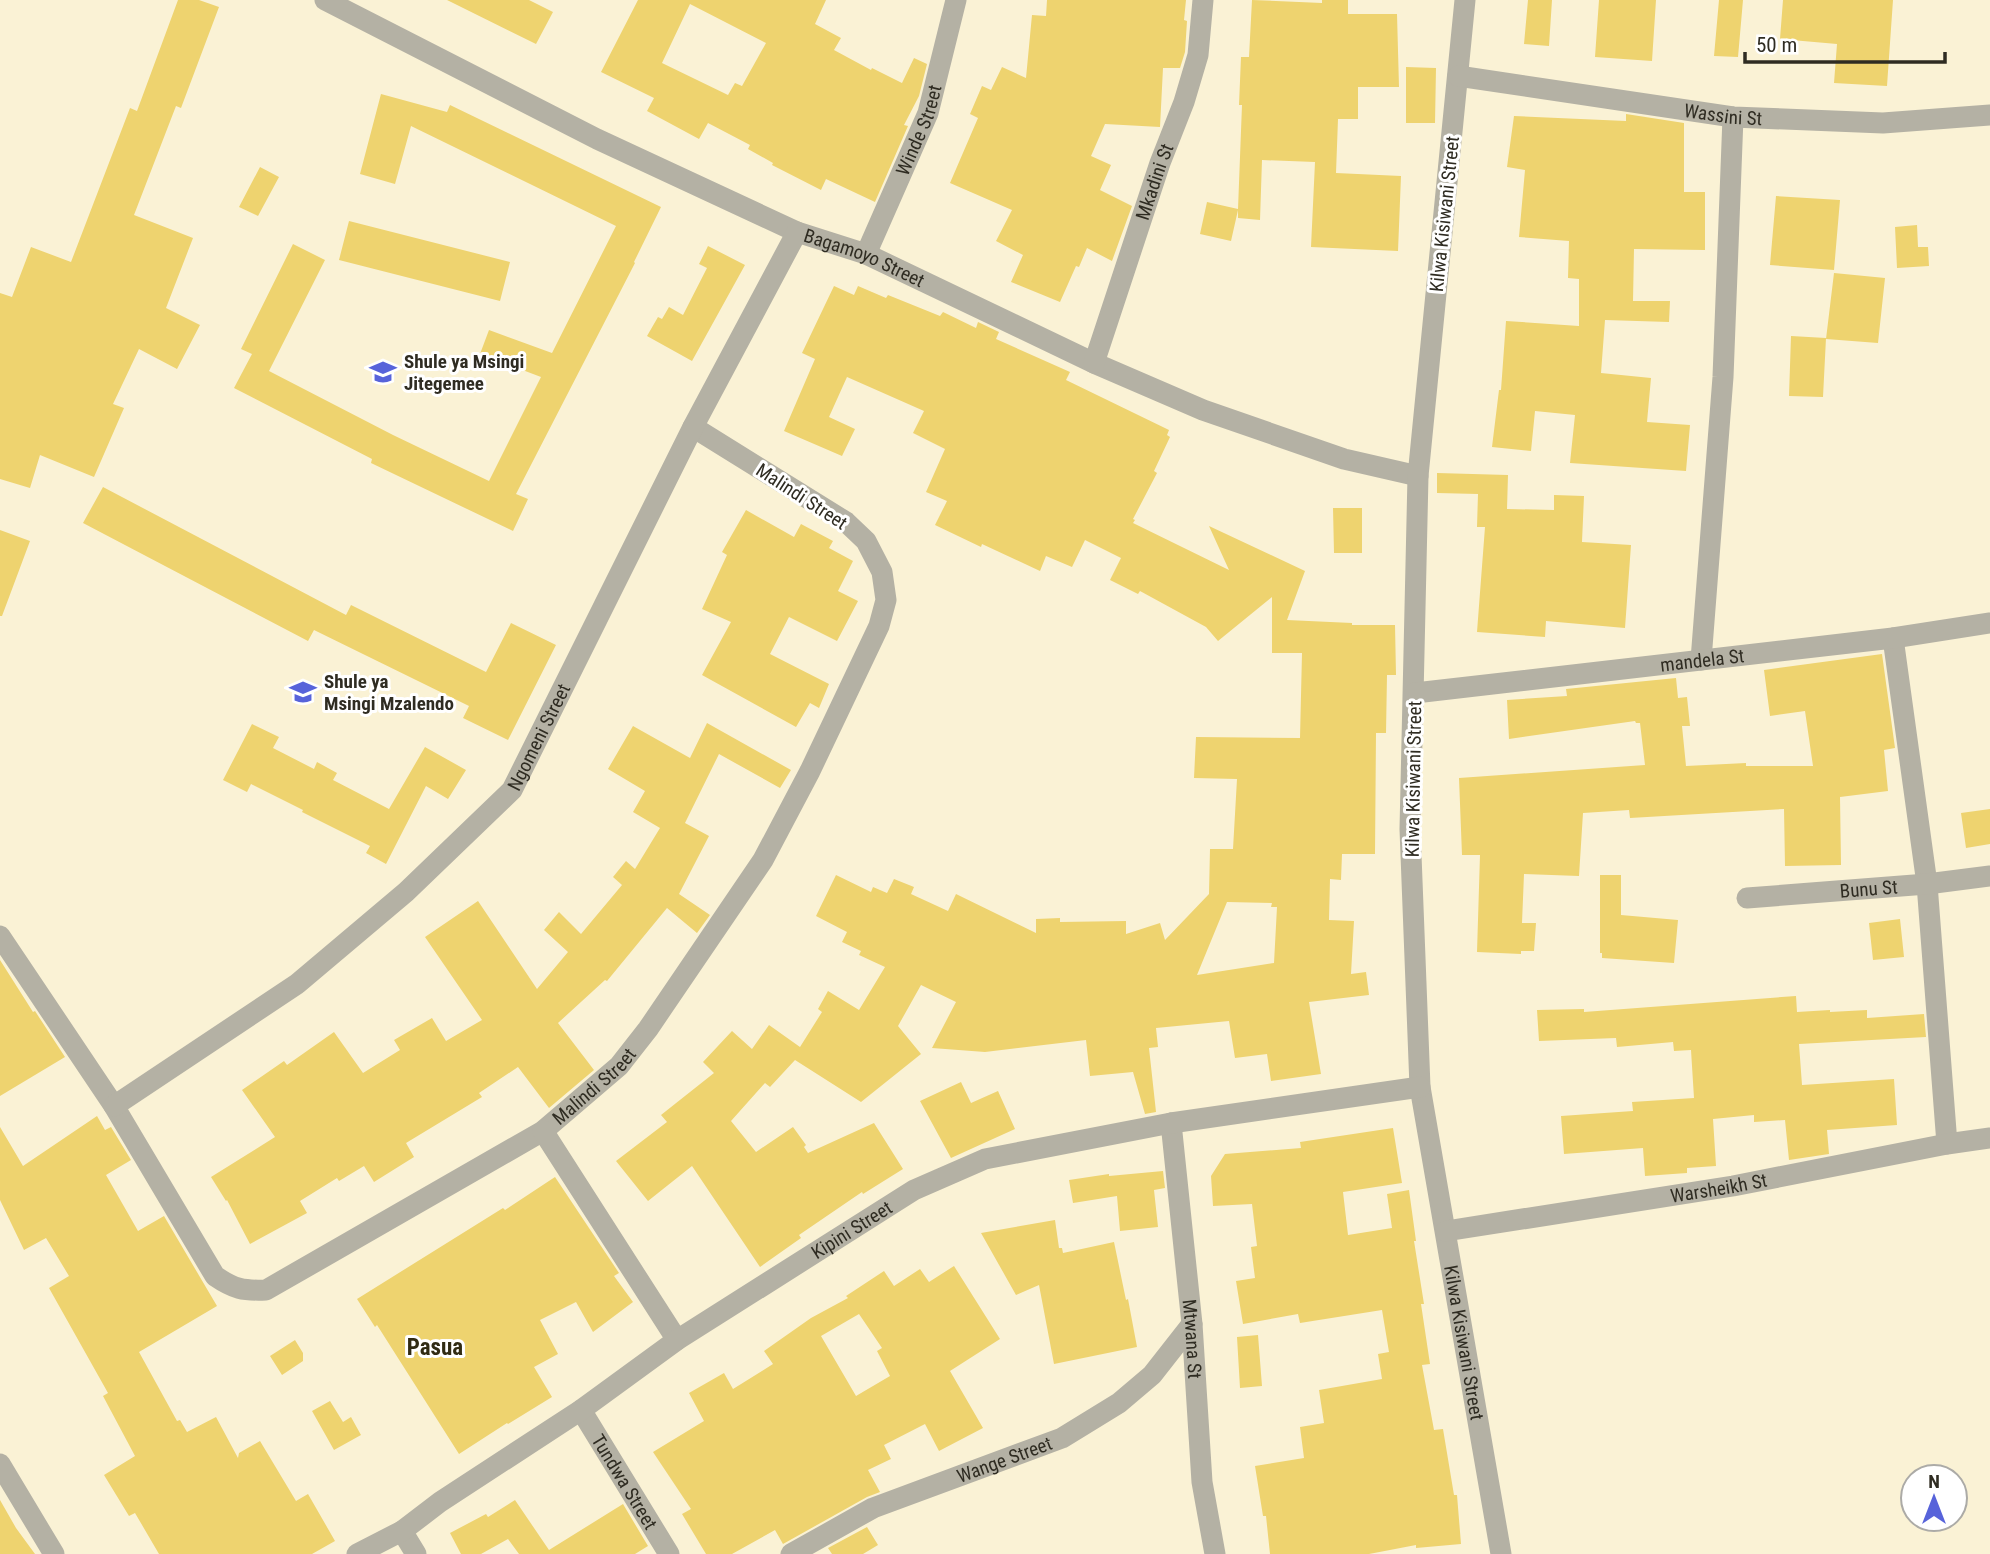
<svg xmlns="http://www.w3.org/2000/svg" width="1990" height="1554" font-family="'Roboto Condensed',sans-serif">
	<rect width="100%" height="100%" fill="#faf2d5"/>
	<!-- building -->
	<path fill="#eed36f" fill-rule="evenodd" d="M178,0H199L219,7L181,108L176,106L134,215L193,238L166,308L200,325L177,369L139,349L113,404L124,408L94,477L40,455L30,488L0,479V293L12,297L31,247L71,262L130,108L137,111Z
		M447,0H529L553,12L536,44Z
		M638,0H826L815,24L841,38L834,50L871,70L872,68L902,83L914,58L927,64L919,96L904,125L908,126L875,202L826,179L821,190L772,165L773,163L748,149L750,145L708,123L699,139L647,111L654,98L601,72ZM690,4L766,43L742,86L735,83L728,95L662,63Z
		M1047,0H1186L1184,20L1187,21L1185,52L1180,68H1163L1160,127L1105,124L1091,156L1111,165L1100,190L1132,206L1112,261L1087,248L1079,267L1076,266L1060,302L1011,282L1023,255L996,241L1012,210L950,183L978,118L970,114L982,86L991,90L1002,67L1026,78L1032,15L1046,16Z
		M1252,0L1322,3V0H1348V14H1397L1399,87H1358V119H1338L1336,173L1401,176L1398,251L1311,247L1315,162L1262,160L1260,220L1238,218V210L1231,241L1200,234L1207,202L1238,209L1242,105H1239L1241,57H1249Z
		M1528,0H1552L1549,46L1524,44Z
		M1599,0H1656L1652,61L1595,57Z
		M1719,0H1743L1738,57L1714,56Z
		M1783,0H1893L1887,86L1834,83L1837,44L1780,39Z
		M1406,67L1436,68L1435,123H1406Z
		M381,94L447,112L450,105L661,207L634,262L635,263L516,494L528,499L513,531L371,463L372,459L234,388L252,354L241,349L293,244L325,260L269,371L393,435L489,481L541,377L480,354L489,330L552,353L616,226L411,126L395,184L360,174Z
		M1626,114L1684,123V192H1705V250L1634,249L1633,301H1670L1669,322L1605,320L1601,373L1651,378L1647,422L1690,425L1686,471L1570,463L1575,415L1535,411L1531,451L1492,447L1499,390H1501L1506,321L1579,326V279L1568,278L1569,241L1519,237L1525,170L1507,167L1514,116L1626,121Z
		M260,167L279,177L258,216L239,207Z
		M1776,196L1840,200L1834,270L1770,265Z
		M349,221L510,262L500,301L339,260Z
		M1917,225L1918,247H1928L1929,266L1897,268L1895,227Z
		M708,246L745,265L692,361L647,336L658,317L662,319L669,307L683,315L707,268L699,264Z
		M1834,273L1885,278L1878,343L1826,339Z
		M834,286L854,295L858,286L886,298L888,295L940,316L943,312L976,328L978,322L999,332L996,339L1070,372L1066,380L1169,430L1167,435L1170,437L1154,471L1157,473L1133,519L1135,520L1133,523L1229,570L1209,526L1305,571L1287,620L1352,623V625H1395L1396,675H1387L1386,733H1376L1375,854H1342L1341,880L1330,879L1329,920L1354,921L1351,974L1366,972L1369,995L1309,1002L1321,1074L1271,1081L1267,1054L1235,1058L1229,1021L1156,1028L1158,1047L1149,1048L1156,1112L1145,1114L1133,1072L1090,1076L1086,1040L985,1052L932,1048L956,1002L921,985L898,1026L921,1054L861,1102L795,1060L770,1087L765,1083L731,1121L756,1152L793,1127L806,1145L804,1147L808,1153L874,1123L903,1169L863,1194L862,1192L799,1235L801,1238L760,1267L692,1166L648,1201L616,1161L667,1122L661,1115L714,1073L703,1062L732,1031L752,1049L769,1025L800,1047L822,1012L818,1009L828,991L859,1010L885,967L859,955L861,951L842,942L847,932L816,916L836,875L871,892L873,887L887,893L894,879L914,887L911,894L948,911L956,894L1036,933V919L1060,918V922L1126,921V934L1160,923L1165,940L1209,894L1210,849H1233L1237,779L1194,778L1196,737L1300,738L1302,653H1272V597L1218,641L1206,627L1140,591L1138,594L1110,580L1121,558L1085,540L1072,567L1046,556L1040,571L982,544L981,547L935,525L947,501L926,492L945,449L913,433L924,411L847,377L829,417L855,429L842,456L784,431L815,359L802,353ZM1227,902L1272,903L1271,907H1277L1274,963L1197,975Z
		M1791,336L1826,338L1823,397L1789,396Z
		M1437,473L1508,475L1507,509L1554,510V495L1584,496L1582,542L1631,545L1625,628L1546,621L1545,637L1477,632L1485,527H1477L1478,494L1437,493Z
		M103,487L346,615L351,605L486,672L511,623L556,645L508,740L463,718L469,706L314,630L308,641L83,523Z
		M1333,508H1362V553H1334Z
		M746,510L794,537L801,524L833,541L829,548L853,561L838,591L858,601L837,641L789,617L770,654L829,684L819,708L810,703L796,727L702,675L731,622L702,609L727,555L722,552Z
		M0,530L30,541L2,616H0Z
		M1882,654L1895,748L1884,750L1888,791L1840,797L1841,865L1785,866L1784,809L1630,818L1629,810L1583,813L1579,876L1524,874L1522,923H1536L1534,951H1521V954L1477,952L1480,855H1462L1459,778L1645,765L1640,723H1636L1635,721L1509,739L1507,700L1567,696L1566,689L1676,678L1678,698L1687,697L1690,726H1682L1686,766L1746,763V766H1813L1805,711L1770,716L1764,670Z
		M707,723L791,770L780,788L719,754L685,823L709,836L679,894L710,915L697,933L667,908L607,981L605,980L558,1023L594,1070L549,1108L518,1067L479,1093L482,1097L406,1143L414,1157L374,1182L364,1166L339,1181L337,1178L300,1201L307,1213L250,1244L227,1200L226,1201L211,1177L275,1137L242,1090L284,1061L287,1065L334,1032L363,1073L400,1050L394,1040L432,1018L446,1041L482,1020L425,937L478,901L537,989L568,952L544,930L559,912L581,934L622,885L613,877L626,861L635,869L660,828L633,812L645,791L608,769L633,726L690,758Z
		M252,724L279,737L273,748L314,769L317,762L337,773L333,780L389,809L425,747L466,770L448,799L426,786L386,864L366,853L370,846L302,812L303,810L251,784L247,792L223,780Z
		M1990,809V844L1966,848L1961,813Z
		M1600,875H1621V915L1678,920L1674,963L1602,958V953H1600Z
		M1900,919L1904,957L1873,960L1869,923Z
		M0,960L33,1012L35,1011L65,1057L0,1096Z
		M1796,996L1797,1012L1830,1010V1012L1867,1010V1018L1924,1014L1926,1037L1799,1044L1802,1085L1894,1079L1897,1125L1827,1130L1829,1154L1789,1160L1785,1120L1754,1122V1115L1713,1119L1716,1166L1687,1168V1173L1645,1176L1643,1148L1564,1154L1561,1116L1633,1111L1632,1102L1694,1098L1691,1050L1674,1051L1673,1042L1617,1047L1616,1038L1539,1041L1537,1010L1584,1009V1012Z
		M961,1082L971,1103L998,1091L1015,1129L951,1158L920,1101Z
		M97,1116L105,1130L111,1127L131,1160L106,1175L138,1231L164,1216L217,1306L139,1352L177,1421L180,1420L187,1432L216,1417L238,1458L239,1453L260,1441L296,1501L308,1494L335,1541L312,1554H159L135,1513L129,1516L104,1475L135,1456L103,1396L108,1393L49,1288L69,1276L46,1238L24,1250L0,1200V1127L23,1166Z
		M1393,1128L1402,1183L1343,1192L1348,1235L1392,1228L1387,1194L1409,1190L1416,1241H1414L1424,1304H1421L1430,1364L1422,1365L1434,1430L1443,1429L1454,1495H1457L1461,1544L1416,1548V1545L1369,1554H1270L1266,1516H1263L1255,1466L1304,1458L1300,1427L1324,1423L1319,1390L1382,1379L1378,1354L1389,1352L1382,1310L1300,1323L1298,1314L1243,1324L1236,1281L1255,1278L1251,1247L1257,1246L1252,1204L1213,1206L1211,1176L1225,1154L1301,1148L1300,1142Z
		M1163,1171L1165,1188L1154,1190L1158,1227L1120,1231L1117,1196L1073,1203L1069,1180L1109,1174V1176Z
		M555,1177L619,1273L614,1276L633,1302L593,1332L576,1302L540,1320L558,1354L534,1367L552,1397L508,1424L507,1423L459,1454L377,1325L375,1327L357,1299L503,1208L505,1210Z
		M1055,1220L1059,1248H1062L1063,1253L1114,1242L1126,1300L1128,1299L1137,1347L1054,1364L1039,1285L1016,1295L981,1233Z
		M954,1266L1000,1339L950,1371L983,1428L939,1451L925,1424L884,1445L891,1459L868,1470L880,1492L867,1497L783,1544L775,1530L732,1554H706L682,1514L691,1509L653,1452L704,1421L689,1393L724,1373L733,1389L773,1364L764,1351L811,1318L848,1298L846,1296L884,1271L894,1286L920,1269L929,1282ZM859,1314L882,1348L877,1351L890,1376L856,1396L821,1336Z
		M1258,1335L1262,1386L1240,1388L1237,1337Z
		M295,1340L303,1353V1361L282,1375L270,1356Z
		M330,1401L343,1422L351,1417L361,1435L334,1450L312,1411Z
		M0,1500L16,1528L35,1554H0Z
		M515,1500L549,1550L623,1504L648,1546L635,1554H519L508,1539L481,1554H461L450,1533L486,1514L488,1517Z
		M867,1527L878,1545L863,1554H832L828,1548Z"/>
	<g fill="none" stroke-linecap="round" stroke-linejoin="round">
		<!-- minor -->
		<g stroke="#b4b1a4" stroke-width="21">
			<path id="s1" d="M325,0L597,139L797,232L866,254L1094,363L1203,410L1344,459L1418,476"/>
			<path id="s2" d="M1465,0L1418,476L1410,829L1420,1087L1501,1554"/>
			<path id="s3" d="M1458,76L1733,117L1883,123L1990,115"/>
			<path id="s4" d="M866,254L928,113L956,0"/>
			<path id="s5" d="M1094,363L1160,163L1184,102L1198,55L1203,0"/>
			<path d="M1893,638L1927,884L1947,1144"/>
			<path d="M1701,660L1723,377L1733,117"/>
			<path id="s6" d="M1415,693L1893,638L1990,623"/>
			<path id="s7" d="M1747,898L1927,884L1990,876"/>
			<path id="s8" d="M0,936L114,1106L215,1276C234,1289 243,1291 266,1290L543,1131L619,1066L648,1029L763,860L810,771L879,626L886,600L882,572L866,541L846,522L693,427"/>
			<path id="s9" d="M114,1106L297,984L406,892L512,790L693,427L797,232"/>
			<path id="s10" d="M1171,1123L1192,1324L1202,1482L1215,1554"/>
			<path d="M543,1131L677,1340"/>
			<path id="s11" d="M1446,1231L1733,1186L1947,1144L1990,1138"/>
			<path id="s12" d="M581,1410L669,1554"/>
			<path d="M0,1464L54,1554"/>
			<path d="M402,1531L416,1554"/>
			<path id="s13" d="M357,1554L402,1531L440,1502L581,1410L677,1340L914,1190L985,1159L1171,1123L1420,1087"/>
			<path id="s14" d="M791,1554L873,1508L1062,1438L1119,1403L1152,1375L1192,1324"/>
		</g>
	</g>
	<!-- icons -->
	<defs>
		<symbol id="school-bare" viewBox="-9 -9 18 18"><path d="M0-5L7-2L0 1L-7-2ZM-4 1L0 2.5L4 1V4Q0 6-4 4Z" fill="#5763da" stroke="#fff" stroke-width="2.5" paint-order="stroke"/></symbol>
	</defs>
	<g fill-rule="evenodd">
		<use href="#school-bare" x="364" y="353" width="38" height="38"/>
		<use href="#school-bare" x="284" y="673" width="38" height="38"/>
	</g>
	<g text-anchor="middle" stroke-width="6" stroke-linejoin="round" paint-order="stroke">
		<!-- street labels -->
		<g font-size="19" fill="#2f2c22" stroke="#fff">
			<text dy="7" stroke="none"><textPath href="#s3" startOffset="268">Wassini St</textPath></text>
			<text dy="7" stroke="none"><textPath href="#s4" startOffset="135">Winde Street</textPath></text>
			<text dy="7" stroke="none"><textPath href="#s5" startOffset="191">Mkadini St</textPath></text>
			<text transform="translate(1444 214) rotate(-84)" y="7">Kilwa Kisiwani Street</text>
			<text dy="7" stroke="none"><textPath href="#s1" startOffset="598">Bagamoyo Street</textPath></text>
			<text transform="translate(802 496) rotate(33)" y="7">Malindi Street</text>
			<text dy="7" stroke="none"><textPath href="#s6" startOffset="289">mandela St</textPath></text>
			<text dy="7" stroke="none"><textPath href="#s9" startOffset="569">Ngomeni Street</textPath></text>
			<text transform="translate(1413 779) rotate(-89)" y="7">Kilwa Kisiwani Street</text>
			<text dy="7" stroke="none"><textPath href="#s7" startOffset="122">Bunu St</textPath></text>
			<text dy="7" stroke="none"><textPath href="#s8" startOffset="844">Malindi Street</textPath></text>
			<text dy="7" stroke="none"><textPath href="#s11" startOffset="276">Warsheikh St</textPath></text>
			<text dy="7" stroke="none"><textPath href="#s13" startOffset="592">Kipini Street</textPath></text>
			<text dy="7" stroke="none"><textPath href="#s10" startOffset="217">Mtwana St</textPath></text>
			<text dy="7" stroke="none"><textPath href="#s2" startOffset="1349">Kilwa Kisiwani Street</textPath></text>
			<text dy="7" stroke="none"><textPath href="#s14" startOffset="234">Wange Street</textPath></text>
			<text dy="7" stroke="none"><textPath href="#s12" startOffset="84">Tundwa Street</textPath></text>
		</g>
		<!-- poi labels -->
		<g font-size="19" font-weight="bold" fill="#2f2c22" stroke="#fff" text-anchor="start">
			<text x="404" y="368">Shule ya Msingi<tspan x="404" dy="22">Jitegemee</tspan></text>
			<text x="324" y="688">Shule ya<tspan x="324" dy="22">Msingi Mzalendo</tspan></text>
		</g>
		<!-- quarter labels -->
		<g font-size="23" font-weight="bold" fill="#312b13" stroke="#fff">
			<text x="435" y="1355">Pasua</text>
		</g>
	</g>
	<!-- north arrow -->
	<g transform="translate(1934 1498)"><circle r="33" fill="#ffffff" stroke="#acaba7" stroke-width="2"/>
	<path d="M0-5L12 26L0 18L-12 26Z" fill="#5763da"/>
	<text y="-10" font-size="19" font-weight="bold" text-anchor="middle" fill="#2f2c22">N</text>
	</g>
	<!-- scale -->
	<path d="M1745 52v10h200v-10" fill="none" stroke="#2f2c22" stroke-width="3.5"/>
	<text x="1756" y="52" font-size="21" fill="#2f2c22" stroke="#ffffff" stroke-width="5" paint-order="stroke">50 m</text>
</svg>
